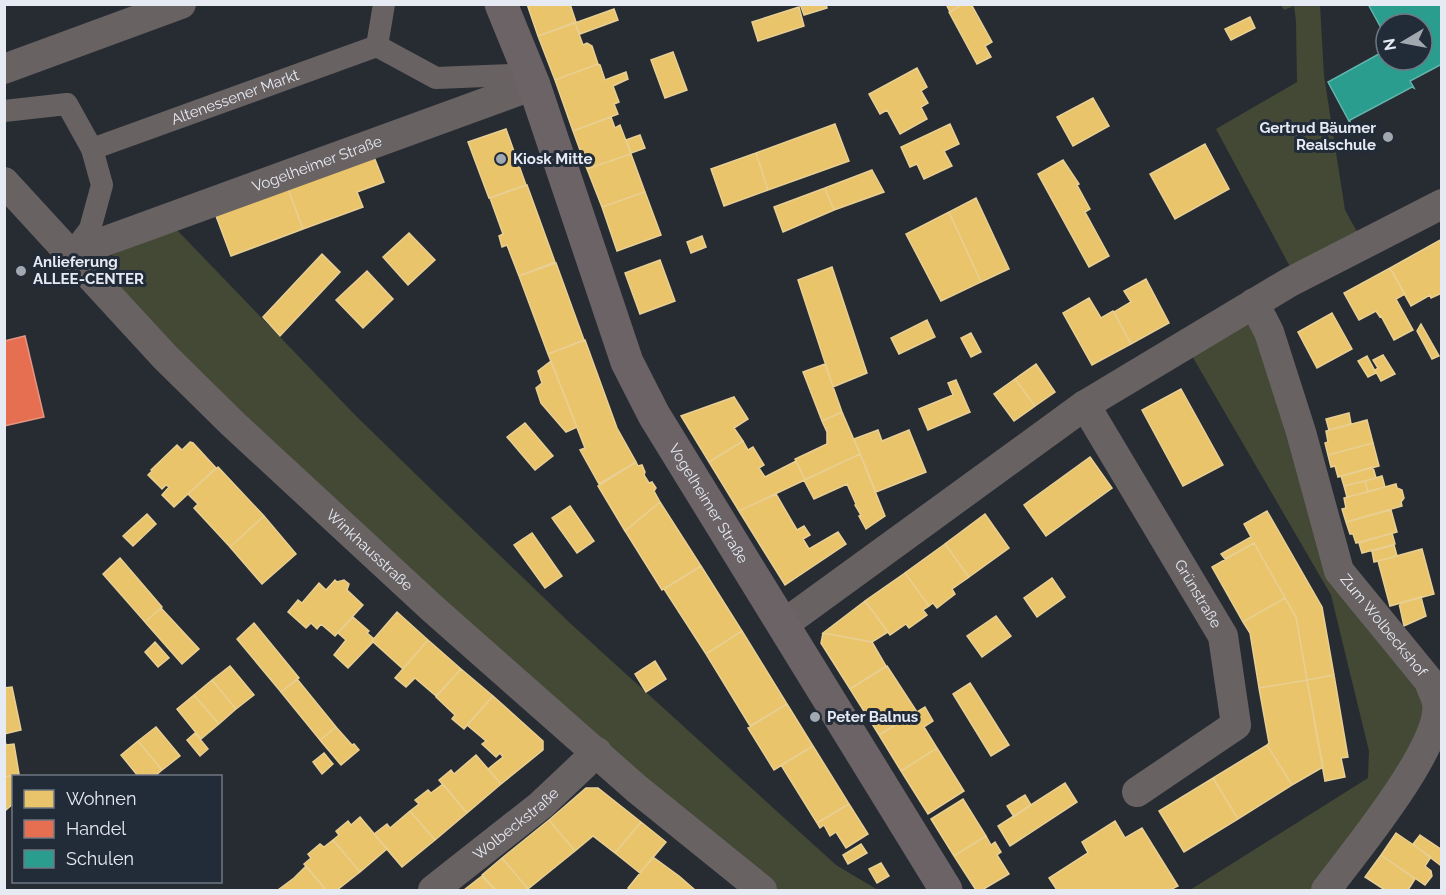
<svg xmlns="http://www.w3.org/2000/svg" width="1446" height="895" font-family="Raleway,sans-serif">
	<rect width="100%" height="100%" fill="#272c33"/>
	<!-- green -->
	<path fill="#444935" d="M1281,5H1320L1324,76L1345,210L1361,239L1294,274L1216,129L1297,82L1296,21L1294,6L1284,10Z
		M176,229L356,416L434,492L571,624L836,865L878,890H764L637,788L90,274L114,254Z
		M1252,311L1336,572L1441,674V753L1428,744L1326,890H1190L1368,778L1369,751L1331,595L1188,349Z"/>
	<!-- homes -->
	<path fill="#e9c46a" stroke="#e8cf93" stroke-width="1.5" d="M527,4H570L576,22L538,36Z
		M800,4H826L827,8L804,15Z
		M946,4H963L950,12Z
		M963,4H971L992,42L985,46L991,57L977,64L949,12Z
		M799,7L804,26L758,41L752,22Z
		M614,9L618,20L580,34L575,23Z
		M1250,17L1255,28L1231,40L1225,29Z
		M575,23L583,45L587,43L592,46L598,64L555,80L538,36Z
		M673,52L687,90L665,98L651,60Z
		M598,64L600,65L605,80L626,72L628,79L613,86L619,102L614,104L618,114L573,131L555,80Z
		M917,68L927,87L921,91L928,103L921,107L927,119L900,134L887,110L880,114L869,94Z
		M1093,98L1109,126L1073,146L1057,117Z
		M611,117L615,128L620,125L631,154L587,169L573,131Z
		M835,124L849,161L768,190L756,153Z
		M950,124L959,144L944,151L952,166L924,179L917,164L910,167L901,147Z
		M506,129L526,185L489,198L468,142Z
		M640,135L645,148L631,153L626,140Z
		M1205,144L1229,189L1175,219L1150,174Z
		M756,153L768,190L724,206L711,169Z
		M631,154L645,192L602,207L587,169Z
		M374,157L384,182L357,192L363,207L303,229L288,189Z
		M1063,160L1079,184L1077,185L1090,209L1085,212L1109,256L1089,267L1038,174Z
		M872,170L884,192L834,210L825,188Z
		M527,185L555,262L519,276L507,245L502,247L499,236L503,234L490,198Z
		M825,188L834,210L783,232L774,207Z
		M288,189L303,229L231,256L216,216Z
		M645,192L661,235L617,251L602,207Z
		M976,198L1009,269L981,282L949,212Z
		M949,212L981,282L941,301L906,234Z
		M409,233L435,260L408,285L383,257Z
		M702,236L706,247L691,253L687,242Z
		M1442,239V293L1431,298L1430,295L1411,306L1390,268Z
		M322,254L340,272L280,336L263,317Z
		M660,260L675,301L640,314L625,273Z
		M556,263L584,340L548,354L519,276Z
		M832,267L867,373L833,387L798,280Z
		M1390,268L1405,294L1396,299L1413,330L1394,340L1381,316L1380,317L1376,311L1359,320L1344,293Z
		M367,271L393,299L363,328L336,300Z
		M1146,279L1169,323L1131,344L1114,312L1131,302L1124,291Z
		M1089,298L1101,318L1113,311L1131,344L1092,365L1063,313Z
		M1332,313L1352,349L1317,368L1298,332Z
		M927,320L935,337L899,354L891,338Z
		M1421,324L1439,356L1432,359L1417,331Z
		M971,333L981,352L971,357L961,338Z
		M585,340L617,428L636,462L599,484L580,450L585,448L548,354Z
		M1383,355L1395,374L1381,381L1375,370L1378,368L1373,360Z
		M1367,356L1376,373L1368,377L1358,361Z
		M551,361L577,427L566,432L541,403L536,388L542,383L538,371Z
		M825,364L842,412L822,421L803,372Z
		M1036,364L1055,392L1035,406L1015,379Z
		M1015,379L1035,406L1014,421L994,394Z
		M956,380L970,412L928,430L919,409L953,395L948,383Z
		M1181,389L1223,465L1183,486L1142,410Z
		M734,397L748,419L734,428L743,441L709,462L681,416Z
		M842,412L860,454L805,480L795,459L827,444V432L822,421Z
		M1349,413L1351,424L1329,430L1326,419Z
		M1367,420L1373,443L1328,455L1325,443L1328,442L1326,431Z
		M525,423L553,456L535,470L507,437Z
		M878,430L882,441L909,430L926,472L876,492L854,439Z
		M743,441L748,450L753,447L764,465L759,468L765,477L796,461L805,480L739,511L709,462Z
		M190,442L193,443L216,468L174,507L162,495L169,487L166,485L162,489L148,475L152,471L151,470L177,445L182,450Z
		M1373,443L1379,466L1338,477L1335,466L1331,467L1328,455Z
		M860,454L885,516L866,529L859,516L861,515L855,505L856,504L847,484L814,499L804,480Z
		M1090,457L1112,488L1046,536L1024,505Z
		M636,462L638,466L642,465L645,472L644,475L649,483L652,482L656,488L654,491L660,502L625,531L598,486Z
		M218,467L264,516L230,547L194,508L198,504L188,494Z
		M1373,467L1376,478L1344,486L1341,476Z
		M1382,476L1385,487L1368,492L1365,481Z
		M1365,481L1368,492L1347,497L1344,486Z
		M1396,484L1397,488L1402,490L1404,498L1401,502L1402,506L1346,522L1342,509L1346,508L1344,498Z
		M776,494L797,530L804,526L810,535L803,539L809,549L838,532L846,544L785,585L739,511Z
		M660,502L701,566L662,590L625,531Z
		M570,506L594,541L577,553L552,518Z
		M1391,510L1397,532L1356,543L1353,534H1350L1346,522Z
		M1267,511L1322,607L1334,675L1307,680L1296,617L1254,543L1225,559L1221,554L1251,537L1244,524Z
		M147,514L156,524L133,546L123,536Z
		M985,514L1009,548L969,577L945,544Z
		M264,516L296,554L262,584L230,547Z
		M532,533L562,576L545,588L514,545Z
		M1392,533L1395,544L1362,553L1359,543Z
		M1254,543L1285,598L1243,622L1212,567Z
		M945,544L969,577L952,589L955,594L937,608L933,603L929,606L905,573Z
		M1394,545L1397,556L1374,562L1372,551Z
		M1422,549L1434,594L1390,606L1378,561Z
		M120,558L162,607L145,622L103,574Z
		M701,566L742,631L706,654L664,589Z
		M905,573L929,606L923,610L927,615L909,628L906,624L890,635L865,601Z
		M1052,578L1065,597L1037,617L1024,598Z
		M335,580L337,582L344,580L349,584L347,590L363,605L335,636L321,624L317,629L311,623L306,628L288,612L298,600L302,603L319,583L326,590Z
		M1421,597L1426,616L1404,626L1399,603Z
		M1285,598L1296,617L1307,680L1259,688L1250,633L1243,622Z
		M865,601L888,632L872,642L823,633Z
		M161,608L199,649L182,664L145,622Z
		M397,612L428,640L403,669L372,641Z
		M996,616L1011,636L982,657L967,636Z
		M353,617L369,631L367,633L373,638V642L348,668L334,655L346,640L338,633Z
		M254,623L299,678L281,692L237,639Z
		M742,631L787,704L750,726L706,654Z
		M823,633L872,642L886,666L850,689L821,643Z
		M428,640L461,669L436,696L415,678L406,687L395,678Z
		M155,642L169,658L158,667L145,652Z
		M655,661L666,679L646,692L635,674Z
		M230,666L254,695L236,709L212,680Z
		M887,666L917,712L879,735L850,689Z
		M461,669L493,696L464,729L452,719L455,715L436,697Z
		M1334,675L1348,757L1341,758L1345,777L1325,781L1307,680Z
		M297,679L336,727L320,740L281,692Z
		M212,680L236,709L219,724L194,695Z
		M1307,680L1323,767L1292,785L1267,745L1269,743L1259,688Z
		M970,683L1009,745L991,756L953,694Z
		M12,687L21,730L4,734V688Z
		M194,695L219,724L201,739L177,709Z
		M493,696L543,741V750L501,784L488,769L503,757L500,753L496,757L482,744L486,741L467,725Z
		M787,704L813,746L774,770L748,728Z
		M925,707L933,721L924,727L937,748L901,771L879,735Z
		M156,727L180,756L162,770L138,741Z
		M336,727L352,745L354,744L359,750L341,765L320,740Z
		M195,733L208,749L200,756L187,740Z
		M4,737L6,745L14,744L19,774L4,777Z
		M138,741L162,770L155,776H138L121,755Z
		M1267,745L1292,785L1238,819L1213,778Z
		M813,746L849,804L817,823L781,765Z
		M937,748L964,791L928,814L901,771Z
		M324,753L333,764L322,774L313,762Z
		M476,755L501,784L467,813L439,780L451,770L454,774Z
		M19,774L20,776H14V803L6,810L4,777Z
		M1213,778L1238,819L1184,852L1159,811Z
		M1065,783L1077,802L1010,846L998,826Z
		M443,784L467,813L435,840L410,811L419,804L415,800L428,790L431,793Z
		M586,788H598L641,822L615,853L593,836L575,851L549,820Z
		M1025,795L1031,805L1014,817L1007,806Z
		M963,799L986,836L954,856L931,819Z
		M849,804L868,834L846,848L836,832L830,836L824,825L820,828L817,823Z
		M410,811L435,840L402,867L374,834L387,824L390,828Z
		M360,817L387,849L360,872L333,840L339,835L336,831L348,821L351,825Z
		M549,820L575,851L528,889L502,858Z
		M1115,821L1125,838L1142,828L1178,886L1170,890H1057L1049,878L1088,853L1082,842Z
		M641,822L666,842L640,873L615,853Z
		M1396,833L1431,857L1425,866L1431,871L1432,876L1425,885L1381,855Z
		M1420,835L1442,850V862L1440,865L1413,844Z
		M986,836L991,845L995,842L1001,852L997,855L1009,874L982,890H976L954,856Z
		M333,840L360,872L337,890H326L304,864L311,858L308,854L320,844L324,847Z
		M861,844L867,853L848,864L843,855Z
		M1381,855L1415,879L1408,890H1385L1365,877Z
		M653,857L679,876L695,890H631L628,888Z
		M502,858L528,889L527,890H496L482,875Z
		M881,863L889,876L877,883L869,869Z
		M306,866L326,890H278L294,878Z
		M482,876L495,890H464Z"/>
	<!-- shops -->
	<path fill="#e76f51" stroke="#e69482" stroke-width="1.5" d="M25,336L44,417L4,426V341Z"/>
	<!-- schools -->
	<path fill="#2a9d8f" stroke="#62b4ad" stroke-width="1.5" d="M1368,4H1442V64L1410,81L1414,88L1412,87L1350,120V123L1328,82L1386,50V60H1422V24H1386V37Z"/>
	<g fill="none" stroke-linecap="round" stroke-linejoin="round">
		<!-- pedestrian -->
		<g stroke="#696263" stroke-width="22">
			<path d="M377,46L384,4"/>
			<path id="s1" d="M4,111L67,104L92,149L377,46L436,78L511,75"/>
			<path d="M70,255L90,229L102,185L92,149"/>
		</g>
		<!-- minor -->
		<g stroke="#696263" stroke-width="30">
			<path d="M4,69L181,4"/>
			<path id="s2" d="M4,182L165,357L233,424L433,609L637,789L762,890"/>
			<path id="s3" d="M100,243L534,85"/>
			<path id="s4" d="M1254,303L1269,332L1301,432L1339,571L1429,681C1431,688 1436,696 1437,703C1443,746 1353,854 1326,890"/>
			<path id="s5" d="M1085,405L1223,636L1236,725L1137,792"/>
			<path d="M784,624L1085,405L1290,282L1442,204"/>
			<path id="s6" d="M433,890L541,805L597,752"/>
		</g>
		<!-- secondary -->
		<path stroke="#6c6366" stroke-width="33" id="s7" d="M501,4L534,85L627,362L654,415L946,890"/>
	</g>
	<!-- markers -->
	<g fill="#a2a8b0" stroke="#222b38" stroke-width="2">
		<circle cx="1388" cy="137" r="6"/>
		<circle cx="501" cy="159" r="6"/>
		<circle cx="21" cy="271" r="6"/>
		<circle cx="815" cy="717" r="6"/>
	</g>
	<g text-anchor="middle" stroke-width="6" stroke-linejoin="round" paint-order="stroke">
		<!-- street labels -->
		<g font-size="15" fill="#e5eaf3" stroke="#222b38">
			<text dy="5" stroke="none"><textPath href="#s1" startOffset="267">Altenessener Markt</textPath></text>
			<text dy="5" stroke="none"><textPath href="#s3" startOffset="231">Vogelheimer Straße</textPath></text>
			<text dy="5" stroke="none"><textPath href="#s7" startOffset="543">Vogelheimer Straße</textPath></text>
			<text dy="5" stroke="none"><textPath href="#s2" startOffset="519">Winkhausstraße</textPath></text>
			<text dy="5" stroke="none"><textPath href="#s5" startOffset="220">Grünstraße</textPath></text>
			<text dy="5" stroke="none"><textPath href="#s4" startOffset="352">Zum Wolbeckshof</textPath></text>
			<text dy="5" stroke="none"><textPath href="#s6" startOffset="106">Wolbeckstraße</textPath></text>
		</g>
		<!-- poi labels -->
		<g font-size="15" font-weight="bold" fill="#e5eaf3" stroke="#222b38" text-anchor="start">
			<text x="1376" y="133" text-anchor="end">Gertrud Bäumer<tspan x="1376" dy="17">Realschule</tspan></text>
			<text x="513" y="164">Kiosk Mitte</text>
			<text x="33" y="267">Anlieferung<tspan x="33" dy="17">ALLEE-CENTER</tspan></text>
			<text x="827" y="722">Peter Balnus</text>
		</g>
	</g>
	<!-- border -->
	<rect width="1446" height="895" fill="none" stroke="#e5eaf3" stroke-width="12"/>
	<!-- legend -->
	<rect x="12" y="775" width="210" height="108" fill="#222b38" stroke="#707783" stroke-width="1.5"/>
	<rect x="24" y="790" width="30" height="18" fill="#e9c46a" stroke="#707783" stroke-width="1.5"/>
	<text x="66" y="805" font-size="18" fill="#e5eaf3">Wohnen</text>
	<rect x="24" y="820" width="30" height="18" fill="#e76f51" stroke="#707783" stroke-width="1.5"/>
	<text x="66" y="835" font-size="18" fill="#e5eaf3">Handel</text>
	<rect x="24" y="850" width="30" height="18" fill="#2a9d8f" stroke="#707783" stroke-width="1.5"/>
	<text x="66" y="865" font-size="18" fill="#e5eaf3">Schulen</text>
	<!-- north arrow -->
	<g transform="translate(1404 42) rotate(260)"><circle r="28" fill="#222b38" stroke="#707783" stroke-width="1.5"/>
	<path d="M0-4.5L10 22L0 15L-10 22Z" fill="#a2a8b0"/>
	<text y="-9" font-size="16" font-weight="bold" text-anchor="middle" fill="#e5eaf3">N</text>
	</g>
</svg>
